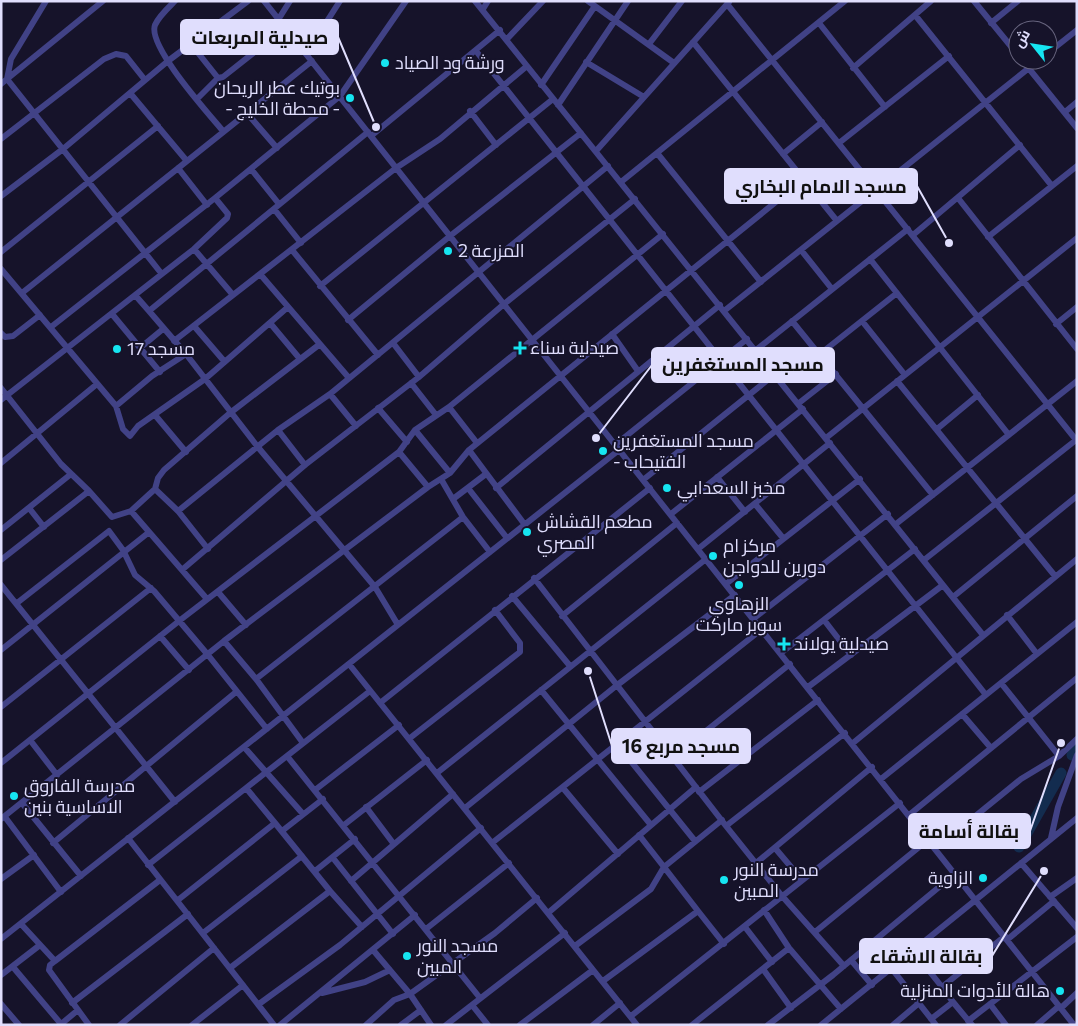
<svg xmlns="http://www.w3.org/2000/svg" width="1078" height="1026" font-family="Commissioner,Cairo,sans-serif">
	<rect width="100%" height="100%" fill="#16132a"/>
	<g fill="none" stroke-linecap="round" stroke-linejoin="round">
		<!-- river -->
		<path stroke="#132c4f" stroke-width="11" d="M1072,755L1077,749
			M1019,847L1061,773"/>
		<!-- minor -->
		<path stroke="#414286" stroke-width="6" d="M175,1C168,8 159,16 155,25C147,46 209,114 223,131
			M264,1L1074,1025
			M475,1L983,635
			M588,1L674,63
			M974,1L1018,55
			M727,4L1077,441
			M483,9L488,1
			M915,15L1052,186
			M278,20L290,1
			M819,23L885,107
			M991,23L1018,1
			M507,39L543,1
			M693,42L837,221
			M191,44L218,78
			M649,44L682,1
			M476,51L986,695
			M1048,53L1077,30
			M306,54L340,1
			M1022,60L1077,128
			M586,62L644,97
			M853,68L931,1
			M7,79L103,1
			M7,79L11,59L46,1
			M1,84L7,79L161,273
			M541,85L595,6
			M130,93L186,160
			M197,99L218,78L223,77L285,28
			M558,105L628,1
			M470,111L496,145
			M246,112L277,148
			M1065,112L1077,102
			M371,136L500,30
			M1,139L104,59L116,54L126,56L145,80
			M839,143L949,56
			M596,151L729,2
			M657,153L761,282
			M783,154L822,122
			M178,168L207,205
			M251,169L279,204
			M621,182L845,1
			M1,196L63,149L168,61L248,1
			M958,198L1077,349
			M274,209L301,243
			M913,235L1020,145
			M988,237L1077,166
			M194,249L233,295
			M292,250L378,355
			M801,250L832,289
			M1,252L158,126
			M870,259L1009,435
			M1,269L116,406L123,429L130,436L138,426L205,379L288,307
			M260,274L349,378
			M320,286L553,99
			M22,293L312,61
			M135,295L194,249L227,218L228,214L215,198
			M149,311L186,354L257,446L375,587L398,625
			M724,311L1039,60
			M112,314L160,372
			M348,320L450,236L581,133
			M792,321L933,495
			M862,321L905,375
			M270,323L300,359
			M1056,324L1077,307
			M194,326L224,361
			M51,327L215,198L340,96L406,1
			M1,333L5,337L13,336L40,315
			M612,334L638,371
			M174,341L396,168L440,139L527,66
			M393,343L419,377
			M140,348L163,329
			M756,350L908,229
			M820,354L897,293
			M897,381L1055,576
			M411,383L436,415
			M1,388L61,464L89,491L112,517L131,511L155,489L178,511L208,549
			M330,394L356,426
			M1,400L135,295L149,311L368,132
			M799,403L836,374
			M116,406L152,376L186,354
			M449,407L477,443
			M378,408L407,442
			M155,415L186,452
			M937,429L978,395
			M278,430L305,465
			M415,430L450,473
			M826,438L1077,238
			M615,445L747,339
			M469,450L525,525
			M399,452L428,487
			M1,463L97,384
			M717,477L745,512
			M441,479L463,517L490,552
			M643,480L775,374
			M468,488L507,538
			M496,488L720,305
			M155,489L158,478L164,470L230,413L320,344
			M453,499L486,474
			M755,504L783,538
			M29,508L44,527
			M131,511L207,599
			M178,511L278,430L330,394L608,166
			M671,514L803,409
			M896,524L1077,381
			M1,530L71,474
			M698,549L830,443
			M1,560L89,491
			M924,560L1076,440
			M183,569L305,465L419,377L504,304L635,199
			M534,578L726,826
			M726,584L860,479
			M1,585L175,802
			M218,592L246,625
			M512,596L570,666
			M953,597L1077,496
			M17,603L109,531L123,550L135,575L154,591L208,655L267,729
			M1007,615L1037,654
			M562,616L677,523
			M753,619L888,514
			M824,620L851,655
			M160,636L189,670
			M224,641L256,679L303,743
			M1,650L148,533
			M781,653L915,549
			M349,664L637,1025
			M256,679L463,517
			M1001,683L1059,756
			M808,687L943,585
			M541,690L651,825
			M380,703L650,488
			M1,707L151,588
			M962,714L991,748
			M410,738L520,652V643L495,610
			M30,740L57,775
			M853,743L1077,559
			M617,744L695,841
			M244,747L303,814
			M287,756L480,998
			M672,758L790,664
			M1,763L179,621L399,452L415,430L449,407L663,234
			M437,773L706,559
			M881,779L1077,622
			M246,788L370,691
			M563,788L618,854
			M315,790L399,725
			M699,792L818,700
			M22,803L81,876
			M366,807L393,843
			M465,808L616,686L735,595
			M909,815L1077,678
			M5,817L61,892
			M1,819L224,641L428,487L450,473L469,450L803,180
			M344,825L427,760
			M282,831L323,799
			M639,835L664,867L722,820
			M128,838L274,1025
			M1051,838L1058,807L1077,755
			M53,843L236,692
			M492,843L762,629
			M775,848L802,880
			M936,848L1021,779L1059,756L1077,739
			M333,858L393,934
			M756,863L872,767
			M1021,863L1077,928
			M148,865L246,788L275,823L178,900
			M315,871L355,839
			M1,879L34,855
			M351,881L453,794
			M330,891L362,927
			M1050,897L1077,878
			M764,910L789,948L841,1009
			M548,913L696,787
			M21,924L55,961L160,880
			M745,927L772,962
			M426,929L509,863
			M815,932L929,839
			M203,933L302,856
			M1,939L619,450
			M1008,939L1054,901
			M575,946L651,889L664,867L698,911
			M373,950L410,994L431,1025
			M914,952L942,987
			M851,960L872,985
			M55,961L50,965L49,970L89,1025
			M844,966L782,896L726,826L845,733
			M13,967L61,1024
			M230,968L330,891L275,823
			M763,969L791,1008
			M892,969L936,1025
			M1,975L40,945
			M603,981L698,911L724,944
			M322,993L365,982L390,970
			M953,1002L972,1025
			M72,1003L188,914
			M1,1004L19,1025
			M259,1004L340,945L481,828
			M990,1004L1006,1025
			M472,1005L488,1025
			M1061,1008L1077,993
			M631,1016L900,803
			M931,1019L953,1002L942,987L1005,936
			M968,1021L1077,937
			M60,1025L78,1010
			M120,1025L214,948
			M192,1025L243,985
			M280,1025L415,915
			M366,1025L394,1000L410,994L495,933L537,898
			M401,1025L421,1010
			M446,1025L565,933
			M520,1025L593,970
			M593,1025L620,1003
			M692,1025L789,948
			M768,1025L833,975L956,873
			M821,1025L1077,818
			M893,1025L919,1003
			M1037,1025L1059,1006"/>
	</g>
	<!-- markers -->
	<g fill="#16e5f1" stroke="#16132a" stroke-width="2">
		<circle cx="385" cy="63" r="5"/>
		<circle cx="350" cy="98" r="5"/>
		<circle cx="448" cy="251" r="5"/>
		<path d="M517.5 340.5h5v5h5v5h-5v5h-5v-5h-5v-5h5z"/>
		<circle cx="117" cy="349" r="5"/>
		<circle cx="603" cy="451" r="5"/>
		<circle cx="667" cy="488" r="5"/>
		<circle cx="527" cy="532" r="5"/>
		<circle cx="713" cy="556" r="5"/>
		<circle cx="739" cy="585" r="5"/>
		<path d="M781.5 636.5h5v5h5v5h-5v5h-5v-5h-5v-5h5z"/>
		<circle cx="14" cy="796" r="5"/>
		<circle cx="983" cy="878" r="5"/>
		<circle cx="724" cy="880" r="5"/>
		<circle cx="407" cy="956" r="5"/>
		<circle cx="1060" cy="991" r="5"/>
	</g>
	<g text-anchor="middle" stroke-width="4" stroke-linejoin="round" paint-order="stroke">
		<!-- poi labels -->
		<g font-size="18" fill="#e0defd" stroke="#16132a" text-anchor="start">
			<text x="395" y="69">ورشة ود الصياد</text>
			<text x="340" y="94" text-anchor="end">بوتيك عطر الريحان<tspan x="340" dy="21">- محطة الخليج -</tspan></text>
			<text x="458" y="257">المزرعة 2</text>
			<text x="530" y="354">صيدلية سناء</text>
			<text x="127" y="355">مسجد 17</text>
			<text x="613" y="447">مسجد المستغفرين<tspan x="613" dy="21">- الفتيحاب</tspan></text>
			<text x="677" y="494">مخبز السعدابي</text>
			<text x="537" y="528">مطعم القشاش<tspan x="537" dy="21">المصري</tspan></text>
			<text x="723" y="552">مركز ام<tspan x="723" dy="21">دورين للدواجن</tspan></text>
			<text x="739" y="610" text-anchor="middle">الزهاوي<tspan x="739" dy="21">سوبر ماركت</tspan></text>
			<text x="794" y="650">صيدلية يولاند</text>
			<text x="24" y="792">مدرسة الفاروق<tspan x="24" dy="21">الاساسية بنين</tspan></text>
			<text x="734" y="876">مدرسة النور<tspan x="734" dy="21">المبين</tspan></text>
			<text x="973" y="884" text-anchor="end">الزاوية</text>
			<text x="417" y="952">مسجد النور<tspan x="417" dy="21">المبين</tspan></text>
			<text x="1050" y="997" text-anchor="end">هالة للأدوات المنزلية</text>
		</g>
	</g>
	<!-- callouts -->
	<path fill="none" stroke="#e0defd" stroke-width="2" d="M376 127L338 37M949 243L917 186M596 438L652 365M588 671L612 746M1061 743L1030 831M1044 871L992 956"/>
	<g fill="#e0defd" stroke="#16132a" stroke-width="2">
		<circle cx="376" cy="127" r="5"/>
		<circle cx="949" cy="243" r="5"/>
		<circle cx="596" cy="438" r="5"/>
		<circle cx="588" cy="671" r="5"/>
		<circle cx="1061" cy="743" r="5"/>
		<circle cx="1044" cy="871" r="5"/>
	</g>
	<g fill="#e0defd" stroke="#e0defd" stroke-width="2">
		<rect x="181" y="20" width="157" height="34" rx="5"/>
		<rect x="725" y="169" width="192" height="34" rx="5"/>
		<rect x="652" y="348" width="182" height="34" rx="5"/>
		<rect x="612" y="729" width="138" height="34" rx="5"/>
		<rect x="909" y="814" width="121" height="34" rx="5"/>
		<rect x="860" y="939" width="132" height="34" rx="5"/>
	</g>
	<g font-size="19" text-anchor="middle" font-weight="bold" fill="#111">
		<text x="260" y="44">صيدلية المربعات</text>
		<text x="821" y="193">مسجد الامام البخاري</text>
		<text x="743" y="371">مسجد المستغفرين</text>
		<text x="681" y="753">مسجد مربع 16</text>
		<text x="969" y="838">بقالة أسامة</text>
		<text x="926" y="963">بقالة الاشقاء</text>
	</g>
	<!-- border -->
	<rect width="1078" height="1026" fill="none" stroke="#e0defd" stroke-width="5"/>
	<!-- north arrow -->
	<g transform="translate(1033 45) rotate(300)"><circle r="24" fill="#16132a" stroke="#67647e"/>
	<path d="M0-4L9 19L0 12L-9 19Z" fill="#16e5f1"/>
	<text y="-8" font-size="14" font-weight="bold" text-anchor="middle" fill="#e0defd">ش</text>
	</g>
</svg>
